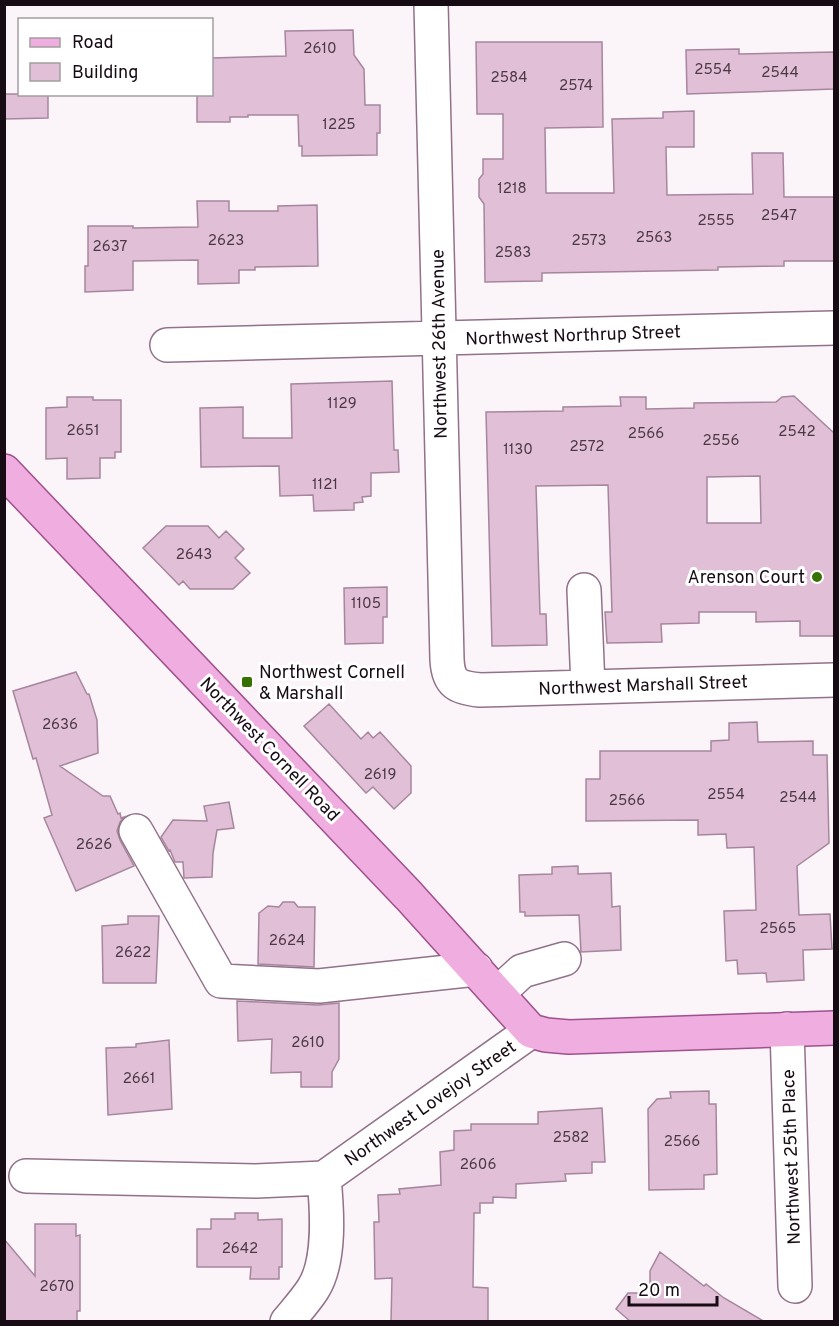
<svg xmlns="http://www.w3.org/2000/svg" width="839" height="1326" font-family="Overpass,sans-serif">
	<rect width="100%" height="100%" fill="#fbf4f9"/>
	<!-- building -->
	<path fill="#e1bfd7" stroke="#a6869d" stroke-width="1.5" fill-rule="evenodd" d="M353,30L354,55L364,69L365,105H380V133H377V155L302,156V146H299L298,115H248V117H230V122H197V94H212V58L286,56L285,31Z
		M476,42H602L603,127L545,128L546,193H614L612,119L663,118V112L694,111V147H666L667,195L753,194L752,153H783L784,197H834V261H784V266L718,267V270L542,273V281L485,282L484,204L479,197V179L483,174V159H503V114H477Z
		M739,49V54L834,52V89L687,94L686,50Z
		M4,94H48V118L5,119Z
		M197,201H229V211H278V206L317,205L318,266L255,267V270H239V283L198,284V260L133,261V290L85,292V266H88V226H133V228L198,227Z
		M392,381L394,450H398L399,472L371,473V496L362,497L363,502L354,503V510L314,511L313,495L280,496L279,466L201,467L200,408L243,407V438H292L291,384Z
		M794,396L834,433V636H800V621L756,622V612H699V623L661,624L662,642L607,643L605,612H612L608,485L536,486L540,614H546L547,645L492,646L486,412L563,411V407L621,406L620,397H646V409L694,408V403L776,402L782,397ZM760,476L761,523H707V477Z
		M67,397H93V400H121V452H115V458H100V478L67,479V458L46,459V408L67,407Z
		M166,526H208L219,538L226,531L244,549L235,558L250,573L233,589H190L183,581L179,585L143,548Z
		M387,587V617H383V643L345,644L344,588Z
		M76,672L87,694H89L97,720L98,753L60,766L103,796H110L118,814L120,813L121,818L124,817L120,822L117,831L120,840L134,866L76,891L44,818L52,815L36,758L33,759L13,691Z
		M329,704L361,739L368,732L373,738L380,732L411,766V793L394,809L373,787L366,793L304,726Z
		M757,722L758,742L813,741V755H827L829,843L797,866L799,915L830,914L832,949L803,950L804,980L767,982L766,973L738,974L737,960L726,961L724,911L756,910L754,847L727,848L726,834L698,835V820L586,821V779H600V751H711V741L729,740V723Z
		M229,802L234,828L217,830L213,853L212,877L184,878L183,862H175L170,850L169,851L161,837L173,820L207,821L204,806Z
		M578,866V874L611,873L612,907L620,906L621,950L581,952L579,915L525,916V912H520L519,875L552,874V867Z
		M283,902H294L298,907H315L314,967L258,964L259,913L268,906L279,907Z
		M128,916H159L156,983H103L102,926L128,924Z
		M237,1001L318,1005L339,1003V1059L332,1072V1087H301V1072L271,1073L272,1039L238,1041Z
		M169,1040L172,1109L108,1115L106,1048L136,1047V1044Z
		M709,1091V1104H716L717,1174L704,1175V1189L649,1190L648,1109L657,1099L671,1098L670,1092Z
		M602,1108L605,1162H592V1173L565,1174L566,1181L516,1184V1198L493,1197V1203H480V1213H474L473,1287L488,1288V1322H391L392,1278L375,1279L374,1222H379L378,1195L400,1194L399,1189L441,1185L440,1152L454,1150V1131L471,1130V1124H538V1112Z
		M235,1213H258V1220L282,1219V1267H279V1279H250L251,1267H197V1229H211V1219H235Z
		M35,1224H76V1236L80,1235V1311H77V1322H4V1239L35,1276Z
		M660,1252L704,1286L706,1284L724,1298L765,1322H631L616,1309L628,1293H650V1271Z"/>
	<g fill="none" stroke-linecap="round" stroke-linejoin="round">
		<defs>
			<path id="minor" d="M431,4L447,659C448,684 458,688 480,690L834,680
				M167,345L834,328
				M584,590L588,687
				M136,831L221,981L319,986L476,969
				M498,993L522,971L564,959
				M787,1029L795,1286
				M26,1176L256,1181L324,1178L531,1031
				M287,1322C296,1311 306,1300 313,1289C331,1261 327,1209 324,1178"/>
			<path id="major" d="M4,471L409,896L531,1031L546,1035L569,1037L834,1028"/>
		</defs>
		<!-- minor casing -->
		<use href="#minor" stroke="#917288" stroke-width="36"/>
		<!-- major casing -->
		<use href="#major" stroke="#9e518c" stroke-width="36"/>
		<!-- minor -->
		<use href="#minor" stroke="#fff" stroke-width="33"/>
		<!-- major -->
		<use href="#major" stroke="#f0ade0" stroke-width="33"/>
	</g>
	<!-- markers -->
	<g fill="#377101" stroke="#fff" stroke-width="2">
		<circle cx="817" cy="577" r="6"/>
		<rect x="241" y="676" width="12" height="12" rx="3"/>
	</g>
	<g text-anchor="middle" stroke-width="6" stroke-linejoin="round" paint-order="stroke">
		<!-- number labels -->
		<g font-size="15" fill="#4a3945">
			<text x="320" y="53">2610</text>
			<text x="713" y="74">2554</text>
			<text x="780" y="77">2544</text>
			<text x="509" y="82">2584</text>
			<text x="576" y="90">2574</text>
			<text x="339" y="129">1225</text>
			<text x="512" y="193">1218</text>
			<text x="779" y="220">2547</text>
			<text x="716" y="225">2555</text>
			<text x="654" y="242">2563</text>
			<text x="226" y="245">2623</text>
			<text x="589" y="245">2573</text>
			<text x="110" y="251">2637</text>
			<text x="513" y="257">2583</text>
			<text x="342" y="408">1129</text>
			<text x="83" y="435">2651</text>
			<text x="797" y="436">2542</text>
			<text x="646" y="438">2566</text>
			<text x="721" y="445">2556</text>
			<text x="587" y="451">2572</text>
			<text x="518" y="454">1130</text>
			<text x="325" y="489">1121</text>
			<text x="194" y="559">2643</text>
			<text x="366" y="608">1105</text>
			<text x="60" y="729">2636</text>
			<text x="380" y="779">2619</text>
			<text x="726" y="799">2554</text>
			<text x="798" y="802">2544</text>
			<text x="627" y="805">2566</text>
			<text x="94" y="849">2626</text>
			<text x="778" y="933">2565</text>
			<text x="287" y="945">2624</text>
			<text x="133" y="957">2622</text>
			<text x="308" y="1047">2610</text>
			<text x="139" y="1083">2661</text>
			<text x="571" y="1142">2582</text>
			<text x="682" y="1146">2566</text>
			<text x="478" y="1169">2606</text>
			<text x="240" y="1253">2642</text>
			<text x="57" y="1291">2670</text>
		</g>
		<!-- street labels -->
		<g font-size="18" fill="#170c14" stroke="#fff">
			<text transform="translate(573 335) rotate(-2)" y="6">Northwest Northrup Street</text>
			<text transform="translate(439 344) rotate(-91)" y="6">Northwest 26th Avenue</text>
			<text transform="translate(643 685) rotate(-2)" y="6">Northwest Marshall Street</text>
			<text transform="translate(270 749) rotate(46)" y="6">Northwest Cornell Road</text>
			<text transform="translate(430 1103) rotate(-35)" y="6">Northwest Lovejoy Street</text>
			<text transform="translate(791 1157) rotate(-92)" y="6">Northwest 25th Place</text>
		</g>
		<!-- poi labels -->
		<g font-size="18" fill="#170c14" stroke="#fff" text-anchor="end">
			<text x="805" y="583">Arenson Court</text>
			<text x="259" y="678" text-anchor="start">Northwest Cornell<tspan x="259" dy="21">&amp; Marshall</tspan></text>
		</g>
	</g>
	<!-- border -->
	<rect width="839" height="1326" fill="none" stroke="#170c14" stroke-width="12"/>
	<!-- legend -->
	<rect x="18" y="18" width="195" height="78" fill="#ffffff" stroke="#a29ea1" stroke-width="1.5"/>
	<rect x="30" y="38" width="30" height="9" fill="#f0ade0" stroke="#a29ea1" stroke-width="1.5"/>
	<text x="72" y="48" font-size="18" fill="#170c14">Road</text>
	<rect x="30" y="63" width="30" height="18" fill="#e1bfd7" stroke="#a29ea1" stroke-width="1.5"/>
	<text x="72" y="78" font-size="18" fill="#170c14">Building</text>
	<!-- scale -->
	<path d="M629 1296v9h88v-9" fill="none" stroke="#170c14" stroke-width="3"/>
	<text x="638" y="1296" font-size="18" fill="#170c14" stroke="#ffffff" stroke-width="4.5" paint-order="stroke">20 m</text>
</svg>
